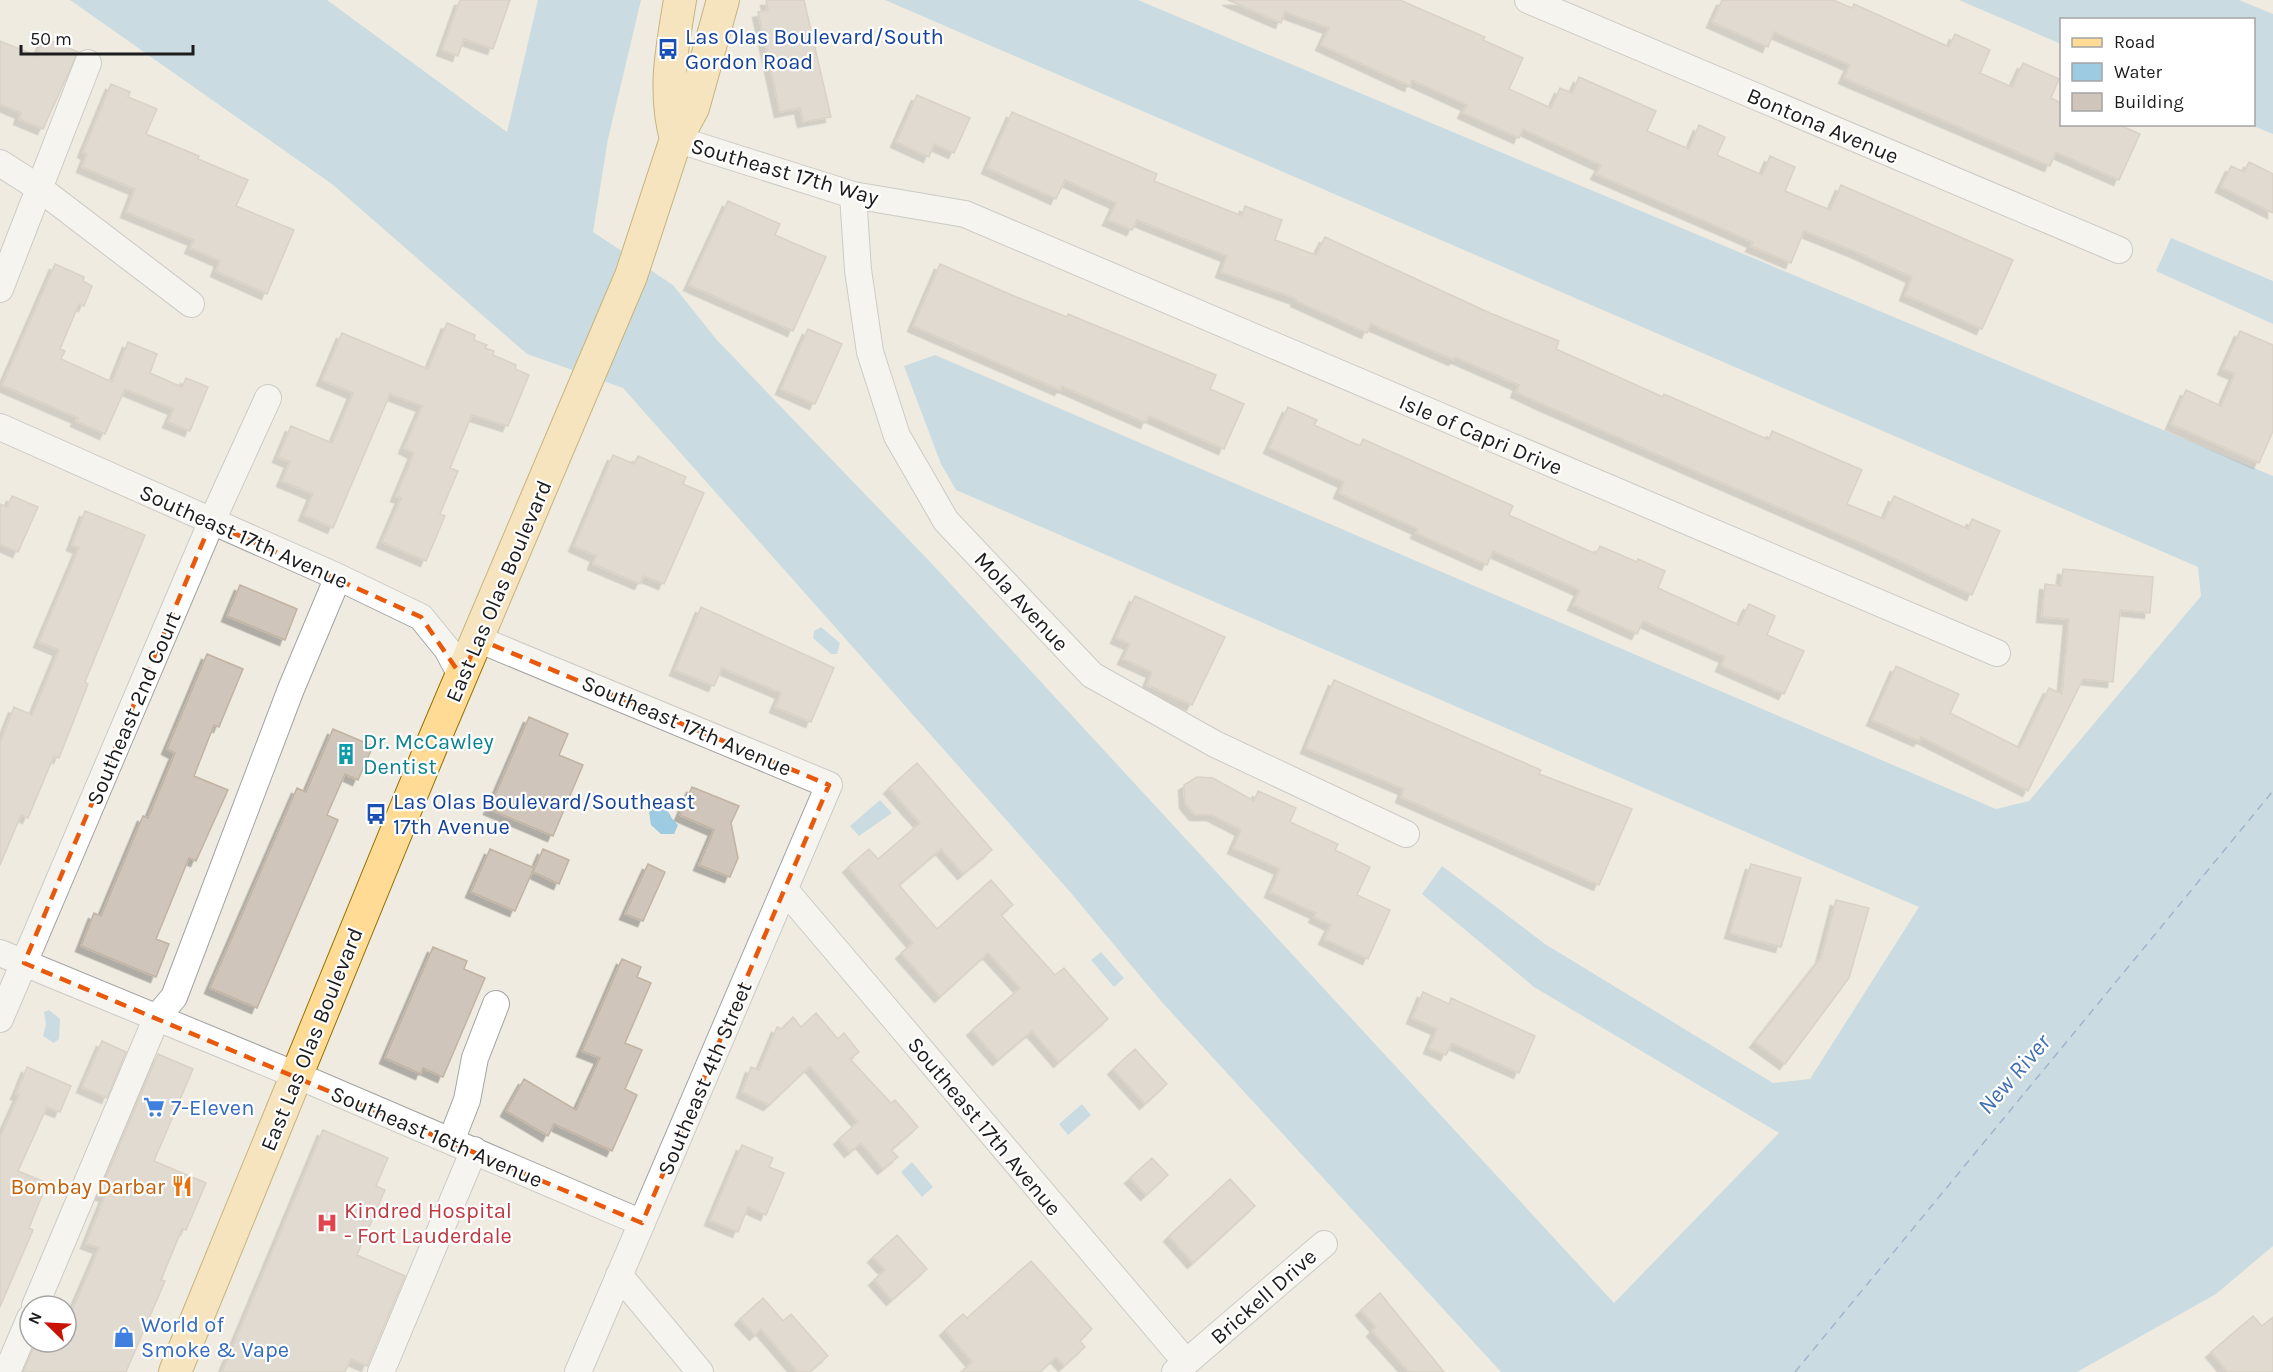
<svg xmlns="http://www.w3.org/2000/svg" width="2273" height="1372" font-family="Karla,sans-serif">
	<defs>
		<filter id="shadow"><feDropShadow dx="-5.5" dy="5.5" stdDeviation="0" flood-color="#0004"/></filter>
	</defs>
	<rect width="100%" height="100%" fill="#efebe1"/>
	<!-- water -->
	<path fill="#9dcbe1" d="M70,0H327L507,132L538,0H641L608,139L593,232L673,285L716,339L934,566L1614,1303L1779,1133L1534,987L1422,894L1442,866L1545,944L1773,1083L1810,1079L1919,907L956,490L941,464L904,366L935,355L1996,809L2029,801L2201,596L2198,567L885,0H1138L2273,476V1246L2216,1294L2077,1372H1501L1160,1000L1071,893L623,388L527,354L332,184Z
		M1959,0H2239L2273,14V134L2251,125L2254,124V20H2062L2061,44Z
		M2171,238L2273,281V324L2156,271Z
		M821,627L840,643L837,654H831L813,638L814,631Z
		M660,797C668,806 668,817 678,825L674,834H661L651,825L649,812L653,800Z
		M880,800L892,813L859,836L850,826Z
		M1101,952L1124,978L1114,987L1091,960Z
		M49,1010L60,1019L59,1039L54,1043L43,1036L46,1025L44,1012Z
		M1082,1104L1091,1115L1068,1135L1059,1124Z
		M912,1162L933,1187L922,1197L901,1172Z"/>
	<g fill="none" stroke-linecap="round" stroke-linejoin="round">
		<!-- ferry -->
		<path stroke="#4270b3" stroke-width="1.5" stroke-dasharray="8 6" stroke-linecap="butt" d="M1795,1372L2273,791"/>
	</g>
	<!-- building -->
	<path fill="#cfc5ba" stroke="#c2b3a2" stroke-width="1.5" filter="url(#shadow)" d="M460,0H510L493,49L464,39L458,56L442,50Z
		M766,0H804L831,117L803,122L800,108L780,112L758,12L768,10Z
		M1228,0H1400L1485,37L1483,40L1523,58L1509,89L1551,108L1560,88L1572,93L1579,77L1656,111L1647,131L1689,149L1699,125L1725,137L1717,155L1762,175L1770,156L1795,167L1785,191L1830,210L1841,185L2013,260L1982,329L1905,295L1912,277L1854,251L1804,231L1791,263L1751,246L1753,242L1596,174L1601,165L1523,129L1519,138L1463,113L1467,105L1412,80L1410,86L1321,45L1329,28L1285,12L1281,23Z
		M1722,0H1833L1852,8L1854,4L1949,47L1955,34L1990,50L1980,73L2012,87L2023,63L2059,79L2051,98L2061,103V124H2117L2140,134L2119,180L2056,152L2050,166L1844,78L1850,65L1774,32L1768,47L1712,22Z
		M44,38L78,52L43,129L19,119L21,113L0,104V41L37,56Z
		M111,84L130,92L128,97L157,109L146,134L199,156L198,159L248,180L236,206L294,230L267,294L216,271L220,261L190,248L194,240L126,212L135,189L82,167L87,154L83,152Z
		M917,95L970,118L954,153L934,144L929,157L896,142Z
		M1012,112L1157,174L1154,181L1242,216L1245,206L1282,220L1275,240L1316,255L1325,237L1490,313L1559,341L1556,349L1663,397L1664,394L1769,440L1772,431L1862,470L1847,504L1884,519L1894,496L1968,529L1972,519L2000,531L1972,595L1867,546L1544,405L1516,392L1519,385L1455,357L1454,360L1371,324L1367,333L1296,301L1297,299L1221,272L1227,256L1137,220L1132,230L1108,220L1116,203L1065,180L1056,199L987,168Z
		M2249,162L2273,174V213L2221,187L2231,166L2244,172Z
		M728,201L780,224L775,235L826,257L793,331L689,285Z
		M55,264L84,277L83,281L92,286L84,306L79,304L60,349L65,351L61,359L112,382L128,342L157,354L150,373L182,387L186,378L208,387L190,431L168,422L174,409L125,389L105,434L76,421L78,418L2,385Z
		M940,264L1014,296L1067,317L1068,314L1216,375L1210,389L1244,404L1224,449L1149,416L1146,423L1062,386L1060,390L913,326Z
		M447,323L475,335L474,340L487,345L485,348L494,351L493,355L516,365L515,369L529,375L508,426L472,415L450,468L458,471L440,514L445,516L426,561L382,542L401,498L396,496L414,453L404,448L422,406L390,394L333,528L304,515L313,494L282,481L290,462L278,457L291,426L332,443L353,393L322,380L342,333L428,369Z
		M808,329L842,344L815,404L781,389Z
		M2240,331L2273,345V431L2259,463L2171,424L2186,390L2221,406L2235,374L2223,369Z
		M1288,407L1317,420L1314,425L1360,446L1363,439L1513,506L1509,515L1596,554L1600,546L1637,562L1638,559L1665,571L1658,588L1739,625L1749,604L1775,616L1767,635L1804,651L1784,694L1721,666L1725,657L1643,621L1637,634L1573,605L1580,590L1493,551L1487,565L1416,533L1418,529L1339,493L1344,482L1269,448Z
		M613,455L634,464L638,456L686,477L683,484L704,493L664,584L644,576L640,584L593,564L596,556L574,546Z
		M12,496L38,507L18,552L0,544V504L7,507Z
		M85,511L145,535L85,682L88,684L59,758L54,756L28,818L21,815L0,865V743L14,707L32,715L59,650L39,642L79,548L72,545Z
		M2063,569L2153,577L2150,613L2120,610L2113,682L2083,679L2028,791L1921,737L1919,741L1872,720L1896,666L1959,694L1950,713L2020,748L2049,688L2062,694L2069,619L2042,617L2045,584L2061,586Z
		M240,585L297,609L285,640L227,616Z
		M1135,596L1225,637L1192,705L1147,685L1152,672L1123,659L1130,644L1116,638Z
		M701,607L834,668L811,722L775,707L781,693L722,668L714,686L675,670Z
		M207,654L243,669L219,727L214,725L194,776L228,790L196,861L189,858L156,939L169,944L156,977L81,946L94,913L101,916L143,816L148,818L175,753L167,749Z
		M1334,680L1541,770L1539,774L1632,809L1599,885L1401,797L1404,789L1306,748Z
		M529,717L568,734L559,755L583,765L553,836L489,809Z
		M333,729L373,746L358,780L345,774L327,815L338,820L257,1008L210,988L297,788L306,792Z
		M917,763L992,850L963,874L941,849L899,885L937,929L991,880L1013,905L1001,915L1055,975L1064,968L1108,1019L1059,1062L1032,1031L998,1060L972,1030L1020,988L988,953L940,997L901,953L913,943L848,867L869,849L878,859L920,823L889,788Z
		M1197,777L1213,778L1254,801L1258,791L1296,808L1290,822L1338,844L1335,850L1370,867L1357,895L1390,910L1368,959L1324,939L1331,925L1314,917L1316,913L1270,892L1280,869L1233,848L1241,830L1212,815H1195L1185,803L1184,785Z
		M692,787L739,806L731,823L738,858L730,877L699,865L714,830L680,815Z
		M490,849L534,868L515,911L471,892Z
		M543,849L569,860L559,884L533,872Z
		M648,864L665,872L643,921L625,914Z
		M1751,864L1801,878L1781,947L1730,933Z
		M1836,900L1869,908L1849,978L1785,1064L1755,1042L1821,958Z
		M433,947L467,961L464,969L485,978L443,1077L423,1068L421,1074L385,1058Z
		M622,959L641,967L637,977L651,983L625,1043L642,1050L625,1089L637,1095L612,1151L554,1124L548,1136L506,1111L524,1079L576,1110L600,1058L582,1051Z
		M1423,992L1449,1004L1451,998L1535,1036L1519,1073L1452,1043L1446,1055L1429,1048L1437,1029L1412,1018Z
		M816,1013L838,1039L844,1033L859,1052L850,1059L891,1103L895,1100L918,1127L891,1150L898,1157L883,1169L861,1143L850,1152L839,1139L858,1122L810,1066L769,1105L742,1092L751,1067L759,1070L777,1027L782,1029L793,1017L801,1027Z
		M102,1041L126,1052L107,1098L82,1087Z
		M1135,1049L1167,1084L1145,1104L1113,1069Z
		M158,1054L193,1069L154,1161L206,1183L186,1230L182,1229L161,1280L165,1281L126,1372H23L36,1342L56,1348L59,1342H66V1324L99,1248L86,1243L105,1196L99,1194Z
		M27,1067L71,1086L60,1112L47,1107L18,1171L47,1183L29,1228L33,1230L0,1307V1137L19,1095L16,1094Z
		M323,1130L388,1158L376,1186L385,1190L357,1255L405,1276L367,1366L351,1359L345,1372H222Z
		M742,1145L773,1158L769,1167L784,1173L766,1215L748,1207L738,1232L710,1220Z
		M1152,1158L1168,1175L1146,1195L1130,1178Z
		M1230,1179L1255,1206L1193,1263L1169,1236Z
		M897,1235L927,1269L892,1300L874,1280L885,1270L873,1257Z
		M1031,1261L1092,1329L1080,1341L1085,1347L1064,1366L1056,1357L1040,1372H961L972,1362L945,1330L963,1314L967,1318Z
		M1380,1293L1444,1372H1409L1372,1331L1376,1327L1361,1310Z
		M763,1298L783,1321L791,1314L828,1356L809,1372H798L761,1329L755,1335L740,1319Z
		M2253,1316L2262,1326L2273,1317V1372H2228L2211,1352Z"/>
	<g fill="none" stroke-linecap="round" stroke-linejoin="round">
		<defs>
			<path id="minor" d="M1528,0L2119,250
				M676,139L853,195L965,214L1997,653
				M0,163L39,188L191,304
				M853,195L858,270L870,352L897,436L946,521L1092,675L1215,744L1406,834
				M0,289L88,63
				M0,427L338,577L421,617L447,649L462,677
				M478,639L829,785L578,1372
				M785,890L1186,1362
				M0,953L296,1075L642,1223
				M0,1019L211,523L268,398
				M451,1141L467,1100L475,1058L496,1004
				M619,1275L700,1372
				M35,1306L157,1017L174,997L291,689L338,577
				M7,1372L30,1318
				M381,1372L474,1150
				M1175,1372L1324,1244"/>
			<path id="major" d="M676,139C663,90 672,49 680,0
				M175,1372L431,747L631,276L676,139L693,108L723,0"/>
		</defs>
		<!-- minor casing -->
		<use href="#minor" stroke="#a3a3a3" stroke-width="28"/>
		<!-- major casing -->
		<use href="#major" stroke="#957100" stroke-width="34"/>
		<!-- minor -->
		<use href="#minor" stroke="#fff" stroke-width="26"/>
		<!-- major -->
		<use href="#major" stroke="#ffdb96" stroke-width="32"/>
	</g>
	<!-- marked area -->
	<path d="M0 0H2273V1372H0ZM211,523L421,617L462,677L478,639L829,785L642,1223L24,963Z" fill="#efebe1" fill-opacity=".55" fill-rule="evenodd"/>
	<path fill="none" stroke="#e8590c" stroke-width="4.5" stroke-dasharray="12 8" stroke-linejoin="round" d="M211,523L421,617L462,677L478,639L829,785L642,1223L24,963Z"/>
	<!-- icons -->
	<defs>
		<symbol id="bus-bare" viewBox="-9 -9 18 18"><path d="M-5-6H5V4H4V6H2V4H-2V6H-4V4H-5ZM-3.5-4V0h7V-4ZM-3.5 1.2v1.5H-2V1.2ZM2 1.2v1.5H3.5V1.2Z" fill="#1a4fb4" stroke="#fff" stroke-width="2.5" paint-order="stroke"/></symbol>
		<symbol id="building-bare" viewBox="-9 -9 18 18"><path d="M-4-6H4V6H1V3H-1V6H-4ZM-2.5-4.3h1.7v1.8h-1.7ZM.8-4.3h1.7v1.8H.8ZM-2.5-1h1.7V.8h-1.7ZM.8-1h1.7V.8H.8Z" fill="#0f9aa8" stroke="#fff" stroke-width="2.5" paint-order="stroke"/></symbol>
		<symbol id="supermarket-bare" viewBox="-9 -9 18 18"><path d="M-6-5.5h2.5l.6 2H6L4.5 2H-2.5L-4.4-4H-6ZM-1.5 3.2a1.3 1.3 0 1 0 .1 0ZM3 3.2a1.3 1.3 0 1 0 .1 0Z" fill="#3f7fe0" stroke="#fff" stroke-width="2.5" paint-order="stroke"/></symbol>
		<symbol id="restaurant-bare" viewBox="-9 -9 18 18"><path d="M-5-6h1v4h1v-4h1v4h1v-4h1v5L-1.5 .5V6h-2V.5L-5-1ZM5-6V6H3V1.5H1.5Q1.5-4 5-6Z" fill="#e8710a" stroke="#fff" stroke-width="2.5" paint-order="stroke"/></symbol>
		<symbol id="hospital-bare" viewBox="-9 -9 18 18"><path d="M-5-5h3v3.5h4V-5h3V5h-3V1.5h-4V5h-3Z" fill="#e0444e" stroke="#fff" stroke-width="2.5" paint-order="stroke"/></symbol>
		<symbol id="shop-bare" viewBox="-9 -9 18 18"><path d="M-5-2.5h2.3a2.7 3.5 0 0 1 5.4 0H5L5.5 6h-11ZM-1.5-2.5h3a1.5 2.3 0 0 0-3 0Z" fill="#3f7fe0" stroke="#fff" stroke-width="2.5" paint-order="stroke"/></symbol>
	</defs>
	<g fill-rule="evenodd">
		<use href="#bus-bare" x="653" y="34" width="30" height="30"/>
		<use href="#building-bare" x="331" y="739" width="30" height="30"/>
		<use href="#bus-bare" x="361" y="799" width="30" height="30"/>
		<use href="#supermarket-bare" x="139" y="1092" width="30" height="30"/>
		<use href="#restaurant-bare" x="167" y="1171" width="30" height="30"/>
		<use href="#hospital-bare" x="312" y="1208" width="30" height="30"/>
		<use href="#shop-bare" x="109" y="1322" width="30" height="30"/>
	</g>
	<g text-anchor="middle" stroke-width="4.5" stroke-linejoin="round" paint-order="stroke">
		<!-- transit labels -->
		<g font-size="22" fill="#164399" stroke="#fff" text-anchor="start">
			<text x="685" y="44">Las Olas Boulevard/South<tspan x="685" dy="25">Gordon Road</tspan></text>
			<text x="393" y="809">Las Olas Boulevard/Southeast<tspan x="393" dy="25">17th Avenue</tspan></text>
		</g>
		<!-- street labels -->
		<g font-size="22" fill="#1c1c1c" stroke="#fff">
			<text transform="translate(1823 125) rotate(23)" y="8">Bontona Avenue</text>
			<text transform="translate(785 171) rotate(16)" y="8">Southeast 17th Way</text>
			<text transform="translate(1481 434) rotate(23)" y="8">Isle of Capri Drive</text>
			<text transform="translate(244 536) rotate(24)" y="8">Southeast 17th Avenue</text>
			<text transform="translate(498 591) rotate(-67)" y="8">East Las Olas Boulevard</text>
			<text transform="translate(1022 601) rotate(47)" y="8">Mola Avenue</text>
			<text transform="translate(133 708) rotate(-67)" y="8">Southeast 2nd Court</text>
			<text transform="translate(687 725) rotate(23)" y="8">Southeast 17th Avenue</text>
			<text transform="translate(311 1039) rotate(-68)" y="8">East Las Olas Boulevard</text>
			<text transform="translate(704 1078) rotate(-67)" y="8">Southeast 4th Street</text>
			<text transform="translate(985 1126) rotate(50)" y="8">Southeast 17th Avenue</text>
			<text transform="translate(437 1136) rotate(23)" y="8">Southeast 16th Avenue</text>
			<text transform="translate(1263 1296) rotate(-41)" y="8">Brickell Drive</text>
		</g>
		<!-- culture labels -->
		<g font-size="22" fill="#0d838f" stroke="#fff" text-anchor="start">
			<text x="363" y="749">Dr. McCawley<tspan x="363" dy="25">Dentist</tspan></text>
		</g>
		<!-- shop labels -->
		<g font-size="22" fill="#366cbe" stroke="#fff" text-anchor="start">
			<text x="171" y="1115">7-Eleven</text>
			<text x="141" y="1332">World of<tspan x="141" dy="25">Smoke &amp; Vape</tspan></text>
		</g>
		<!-- food labels -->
		<g font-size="22" fill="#c56008" stroke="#fff" text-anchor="end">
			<text x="165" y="1194">Bombay Darbar</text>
		</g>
		<!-- health labels -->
		<g font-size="22" fill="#be3a42" stroke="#fff" text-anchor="start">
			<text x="344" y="1218">Kindred Hospital<tspan x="344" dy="25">- Fort Lauderdale</tspan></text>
		</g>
		<!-- water labels -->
		<g font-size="24" font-style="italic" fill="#4270b3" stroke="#fff">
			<text transform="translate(2014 1074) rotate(-49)" y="8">New River</text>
		</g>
	</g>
	<!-- legend -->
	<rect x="2060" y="18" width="195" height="108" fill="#ffffff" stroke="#a4a4a4" stroke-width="1.5"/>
	<rect x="2072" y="38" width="30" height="9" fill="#ffdb96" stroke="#a4a4a4" stroke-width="1.5"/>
	<text x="2114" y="48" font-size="18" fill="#1c1c1c">Road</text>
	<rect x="2072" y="63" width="30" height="18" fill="#9dcbe1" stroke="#a4a4a4" stroke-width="1.5"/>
	<text x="2114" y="78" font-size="18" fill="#1c1c1c">Water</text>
	<rect x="2072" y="93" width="30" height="18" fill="#cfc5ba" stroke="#a4a4a4" stroke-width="1.5"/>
	<text x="2114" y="108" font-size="18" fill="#1c1c1c">Building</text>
	<!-- north arrow -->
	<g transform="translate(48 1324) rotate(294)"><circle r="28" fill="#ffffff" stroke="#a4a4a4" stroke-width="1.5"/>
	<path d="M0-4.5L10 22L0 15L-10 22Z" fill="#c91200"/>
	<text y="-9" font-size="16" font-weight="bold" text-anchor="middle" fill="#1c1c1c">N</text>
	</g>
	<!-- scale -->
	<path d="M21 45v9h172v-9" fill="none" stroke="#1c1c1c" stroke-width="3"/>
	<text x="30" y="45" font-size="18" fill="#1c1c1c" stroke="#ffffff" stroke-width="4.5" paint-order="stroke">50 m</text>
</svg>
